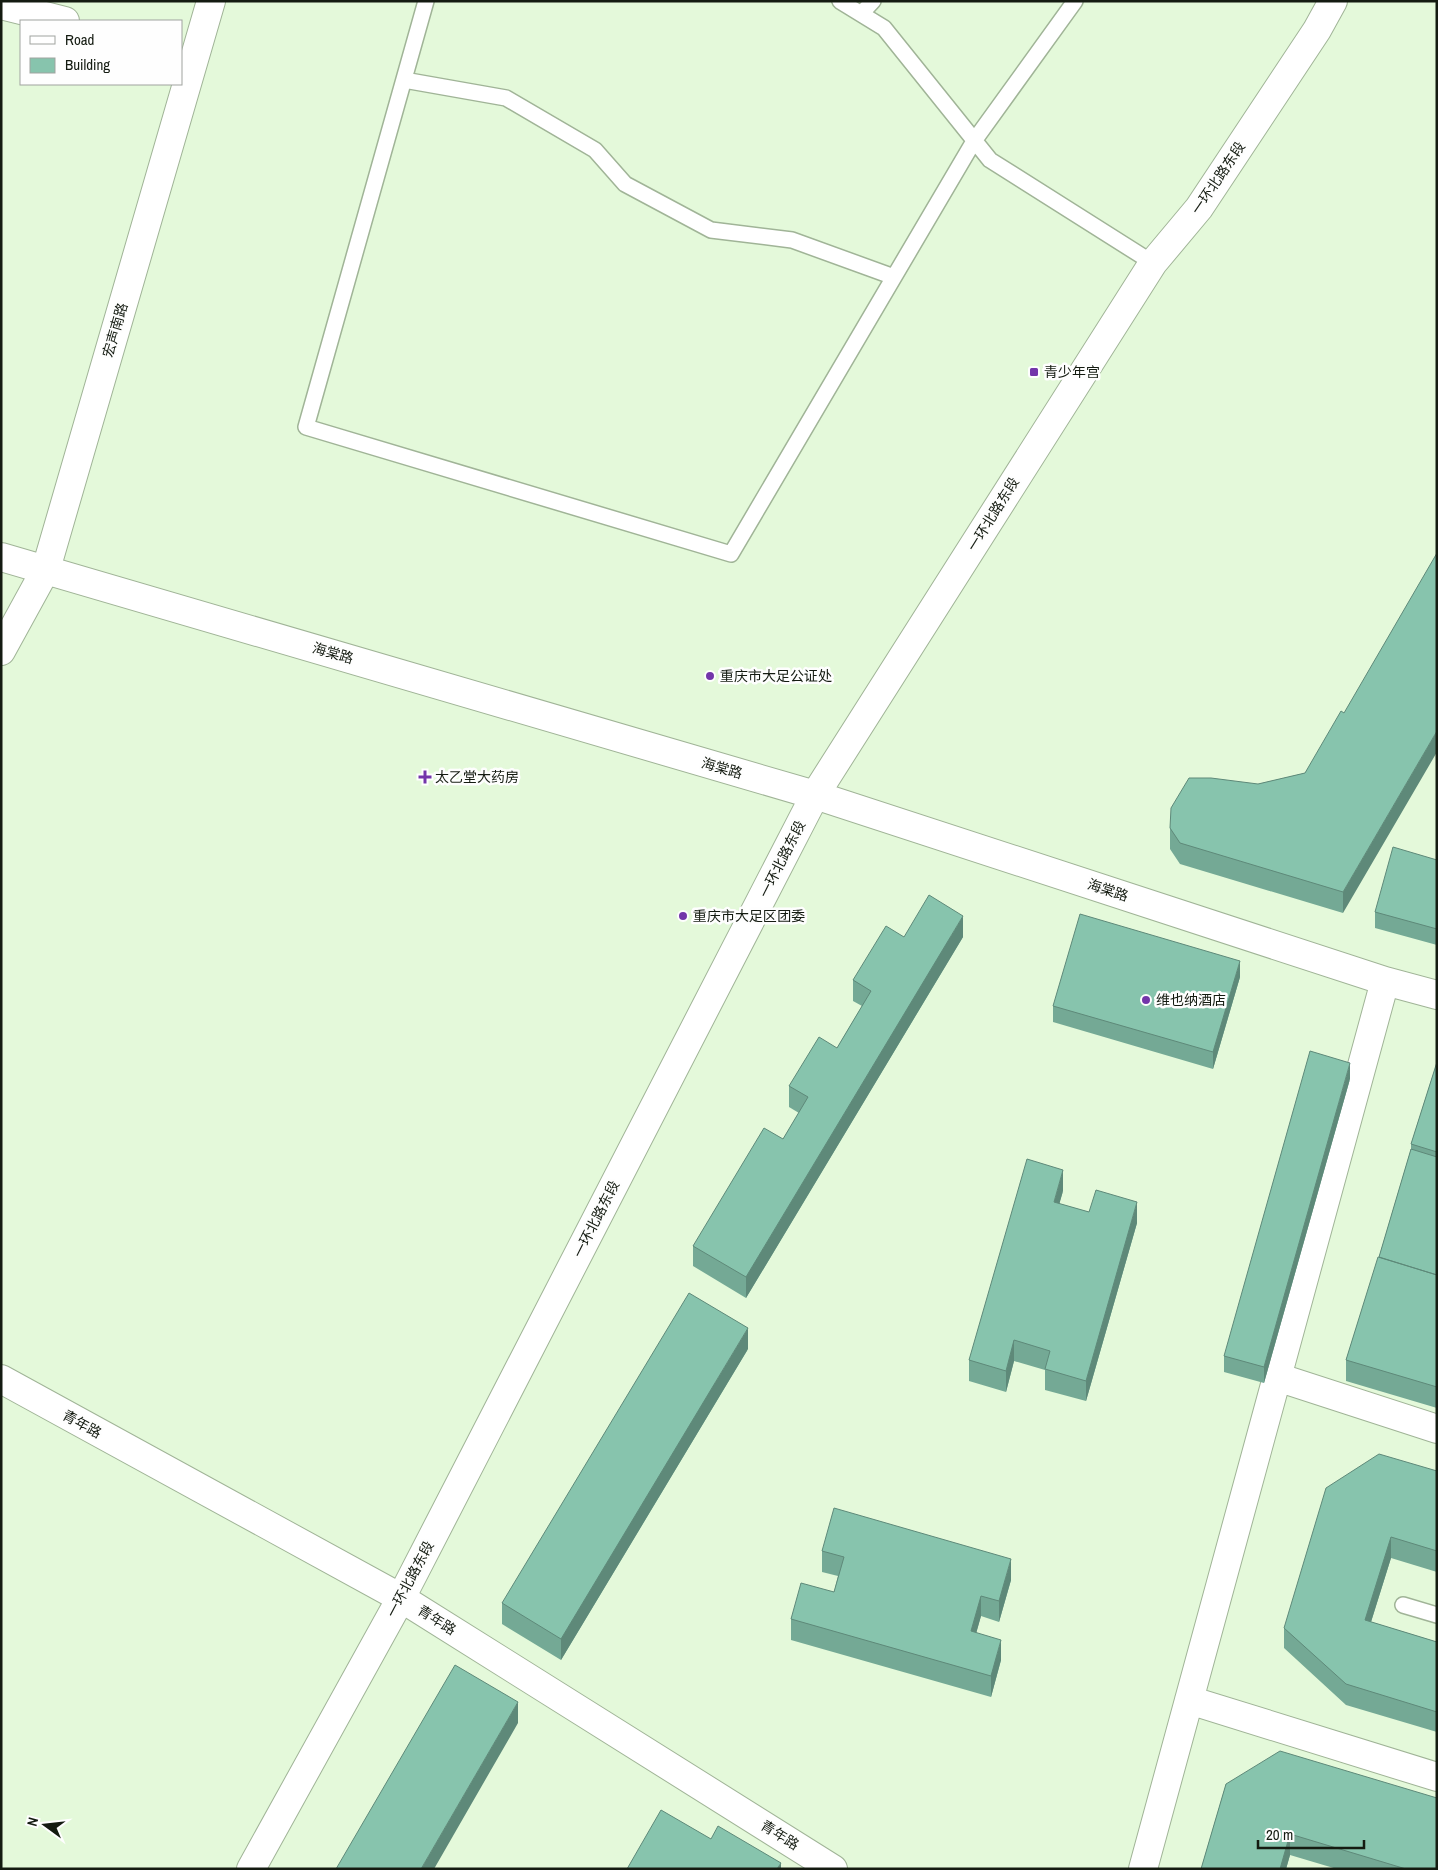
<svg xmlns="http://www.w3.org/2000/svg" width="1438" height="1870" font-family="'Archivo Narrow','Noto Sans SC',sans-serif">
	<rect width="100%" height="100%" fill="#e4f9da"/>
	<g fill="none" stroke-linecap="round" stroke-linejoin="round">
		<defs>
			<path id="service" d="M426,1L306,427L731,554L974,141L1075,1
				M840,1L884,28L990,160L1153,263
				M861,14L873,1
				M404,80L506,98L595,150L625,184L711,230L792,240L894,277
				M1403,1605L1437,1615"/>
			<path id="minor" d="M1,5L65,21
				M1,557L815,795L1385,981L1437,995
				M1277,1377L1437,1429
				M1,1379L401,1598L833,1869
				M1189,1700L1437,1777
				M1143,1869L1385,981"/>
			<path id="tertiary" d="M1,651L46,569L211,1"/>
			<path id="primary" d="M251,1869L401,1598L815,795L1153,263L1199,208L1317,30L1333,1"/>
		</defs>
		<!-- service casing -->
		<use href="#service" stroke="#a0b497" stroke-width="18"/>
		<!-- minor casing -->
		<use href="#minor" stroke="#a0b497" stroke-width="30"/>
		<!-- tertiary casing -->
		<use href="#tertiary" stroke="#a0b497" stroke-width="30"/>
		<!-- primary casing -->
		<use href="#primary" stroke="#a0b497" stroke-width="30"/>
		<!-- service -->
		<use href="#service" stroke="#fff" stroke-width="15"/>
		<!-- minor -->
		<use href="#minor" stroke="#fff" stroke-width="28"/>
		<!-- tertiary -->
		<use href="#tertiary" stroke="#fff" stroke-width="28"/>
		<!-- primary -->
		<use href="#primary" stroke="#fff" stroke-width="28"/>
	</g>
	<!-- wall -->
	<path fill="#74a995" d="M1344,713L1343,913L1180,864L1170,849V828L1258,784L1305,773Z
		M1437,860V945L1375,928V912Z
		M904,937H963L746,1298L693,1266V1246L783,1139L799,1113L789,1107V1086L837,1048L862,1006L853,1001V980Z
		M1240,977L1213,1069L1053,1022V1006Z
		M1437,1062V1408L1346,1381V1360L1379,1257L1411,1149V1144Z
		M1350,1079L1264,1383L1224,1372V1356Z
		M1063,1191L1059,1204L1089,1212L1137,1223L1086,1401L1045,1390V1370L1014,1361L1006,1392L969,1381V1360Z
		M748,1349L561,1660L502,1624V1603Z
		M1437,1471V1572L1391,1558L1371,1622L1437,1642V1732L1346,1705L1284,1648V1628Z
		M822,1551L1011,1580L999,1622L981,1616L976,1633L1001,1660L991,1697L791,1640V1619L834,1592L838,1576L822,1572Z
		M1226,1784L1437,1869H1337L1290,1855L1286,1869H1201Z"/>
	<!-- shaded-wall -->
	<path fill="#5e8979" d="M1437,731V752L1343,913V892Z
		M963,916V937L746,1298V1277Z
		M1240,961V977L1213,1069V1052Z
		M1350,1063V1079L1264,1383V1367Z
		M1063,1170V1191L1054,1223V1202Z
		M1137,1202V1223L1086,1401V1381Z
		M748,1328V1349L561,1660V1639Z
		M1014,1340V1361L1006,1392V1371Z
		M1391,1537V1558L1365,1641V1620Z
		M1011,1559V1580L999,1622V1601Z
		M981,1596V1616L971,1652V1631Z
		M1001,1640V1660L991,1697V1676Z
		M518,1702V1723L434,1869H421Z
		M1290,1834V1855L1286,1869H1280Z
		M781,1863V1869H777Z"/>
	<!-- building -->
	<path fill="#87c4ad" stroke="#5e8979" d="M1437,553V731L1343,892L1180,843L1170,828L1171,808L1189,778H1211L1258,784L1305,773L1341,711L1344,713Z
		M1393,847L1437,860V929L1375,912Z
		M929,895L963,916L746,1277L693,1246L764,1128L783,1139L808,1097L789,1086L819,1037L837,1048L871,991L853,980L886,926L904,937Z
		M1080,914L1240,961L1213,1052L1053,1006Z
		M1310,1051L1350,1063L1264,1367L1224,1356Z
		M1437,1062V1152L1411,1144Z
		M1411,1149L1437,1157V1275L1379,1257Z
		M1027,1159L1063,1170L1054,1202L1089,1212L1096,1190L1137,1202L1086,1381L1045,1369L1050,1351L1014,1340L1006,1371L969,1360Z
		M1378,1257L1437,1275V1387L1346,1360Z
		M689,1293L748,1328L561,1639L502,1603Z
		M1379,1454L1437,1471V1551L1391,1537L1365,1620L1437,1642V1712L1346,1684L1284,1628L1326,1488Z
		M834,1508L1011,1559L999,1601L981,1596L971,1631L1001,1640L991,1676L791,1619L801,1583L834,1592L844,1557L822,1551Z
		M455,1665L518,1702L421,1869H336Z
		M1280,1751L1437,1798V1869H1406L1290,1834L1280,1869H1201L1226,1784Z
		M661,1810L711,1839L718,1826L781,1863L777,1869H627Z"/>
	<!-- markers -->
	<g fill="#7335aa" stroke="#fefefe" stroke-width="2">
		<rect x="1029" y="367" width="10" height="10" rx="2.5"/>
		<circle cx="710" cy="676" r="5"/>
		<path d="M422.5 769.5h5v5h5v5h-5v5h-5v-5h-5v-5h5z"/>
		<circle cx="683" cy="916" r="5"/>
		<circle cx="1146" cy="1000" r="5"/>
	</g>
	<g text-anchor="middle" stroke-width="5" stroke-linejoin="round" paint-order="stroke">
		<!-- street labels -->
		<g font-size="14" fill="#141b11" stroke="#fefefe">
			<text transform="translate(1218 178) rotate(-56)" y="5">一环北路东段</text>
			<text transform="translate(115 330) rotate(-74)" y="5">宏声南路</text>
			<text transform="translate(993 514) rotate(-58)" y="5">一环北路东段</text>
			<text transform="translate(333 653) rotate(16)" y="5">海棠路</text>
			<text transform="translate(722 768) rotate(16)" y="5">海棠路</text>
			<text transform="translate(782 859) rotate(-63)" y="5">一环北路东段</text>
			<text transform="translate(1108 890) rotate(18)" y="5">海棠路</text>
			<text transform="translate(596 1219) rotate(-63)" y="5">一环北路东段</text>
			<text transform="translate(82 1424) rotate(29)" y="5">青年路</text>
			<text transform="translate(410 1579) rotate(-62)" y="5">一环北路东段</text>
			<text transform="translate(437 1620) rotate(32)" y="5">青年路</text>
			<text transform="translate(780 1835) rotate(32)" y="5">青年路</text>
		</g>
		<!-- poi labels -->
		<g font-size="14" fill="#141b11" stroke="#fefefe" text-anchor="start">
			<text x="1044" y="377">青少年宫</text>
			<text x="720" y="681">重庆市大足公证处</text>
			<text x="435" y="782">太乙堂大药房</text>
			<text x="693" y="921">重庆市大足区团委</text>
			<text x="1156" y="1005">维也纳酒店</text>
		</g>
	</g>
	<!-- border -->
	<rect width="1438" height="1870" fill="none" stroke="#141b11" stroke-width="5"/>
	<!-- legend -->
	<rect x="20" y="20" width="162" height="65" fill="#fefefe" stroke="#a0a39f"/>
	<rect x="30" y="36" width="25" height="8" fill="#ffffff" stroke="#a0a39f"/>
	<text x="65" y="45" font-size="15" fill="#141b11">Road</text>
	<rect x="30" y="58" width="25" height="15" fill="#87c4ad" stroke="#a0a39f"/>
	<text x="65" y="70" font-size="15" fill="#141b11">Building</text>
	<!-- north arrow -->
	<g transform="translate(45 1825) rotate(285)" stroke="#fefefe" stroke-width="4" paint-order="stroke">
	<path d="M0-4L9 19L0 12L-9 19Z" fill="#141b11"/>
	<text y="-8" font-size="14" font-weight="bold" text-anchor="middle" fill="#141b11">N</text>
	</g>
	<!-- scale -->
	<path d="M1258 1840v8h106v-8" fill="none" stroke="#141b11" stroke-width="2.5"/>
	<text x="1266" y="1840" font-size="15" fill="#141b11" stroke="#fefefe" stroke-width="4" paint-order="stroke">20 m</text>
</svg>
